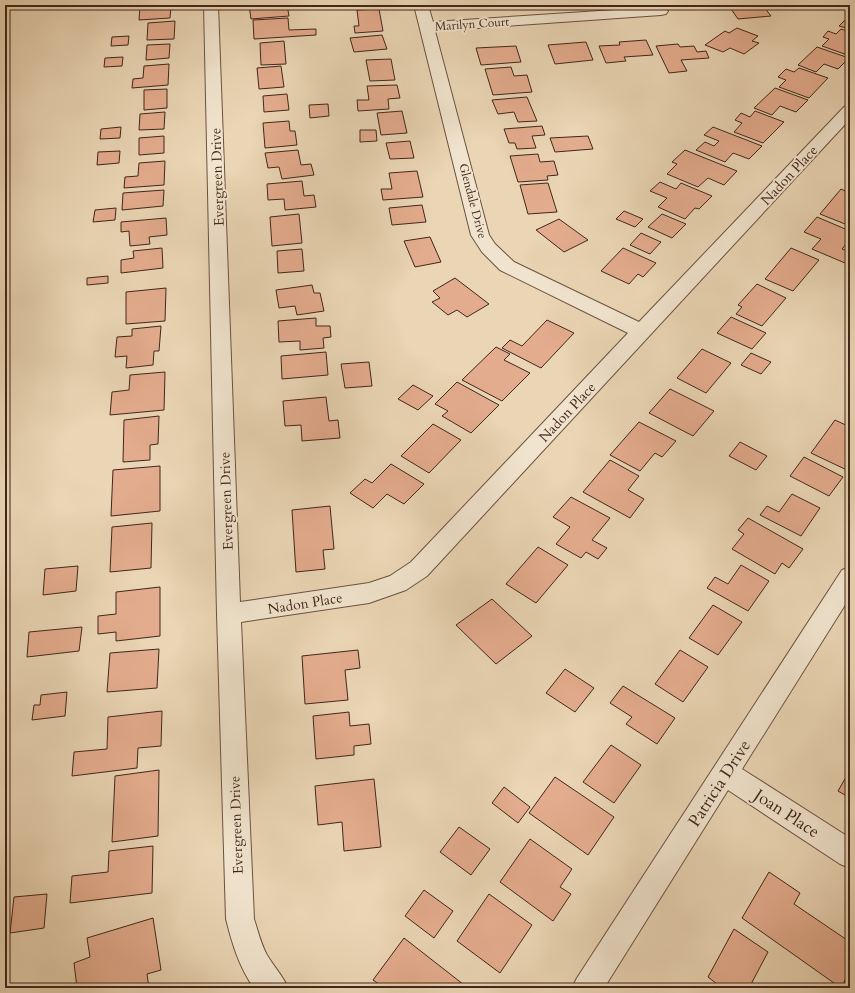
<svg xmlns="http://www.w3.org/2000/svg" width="855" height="993" font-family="Cardo,serif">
	<rect width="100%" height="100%" fill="#ead5b4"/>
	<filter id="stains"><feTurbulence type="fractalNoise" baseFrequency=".005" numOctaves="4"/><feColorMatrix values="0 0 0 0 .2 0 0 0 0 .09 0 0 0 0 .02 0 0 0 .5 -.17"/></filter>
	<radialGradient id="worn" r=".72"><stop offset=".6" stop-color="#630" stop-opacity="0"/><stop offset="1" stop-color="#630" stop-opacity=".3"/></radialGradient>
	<!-- building -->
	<path fill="#e4ac8e" stroke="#42261b" d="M149,5H171L170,18L139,20L140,6Z
		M249,5H287L289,16L251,19Z
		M343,5H378V6L343,8Z
		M724,5H754L756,8L764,7L771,16L738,19L729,6L725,7Z
		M379,9L383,31L355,33L354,26H359L357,10Z
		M850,15V29L839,26Z
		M288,18L289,30L316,29V35L254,39L253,20Z
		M175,21L174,39L147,40L148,23Z
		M737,28L758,36L752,41L759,43L744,54L730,48L723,52L705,45L725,31L729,33Z
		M841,29L850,32V56L822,46L829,39L823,37L828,31L836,34Z
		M382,35L387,49L354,52L350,38Z
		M129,36L128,45L111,46L112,37Z
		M646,40L653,55L624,57L626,61L606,63L599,46L620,45L619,42Z
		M284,41L286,64L261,65L260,43Z
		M586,42L593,60L555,64L548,45Z
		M170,44L169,58L146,60L147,45Z
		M678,44L680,47L694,46L697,52L706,51L709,58L681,60L687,71L669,73L656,46Z
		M516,46L521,62L481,65L476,48Z
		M817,47L849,58L838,69L824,64L816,72L798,65Z
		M123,57L122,66L104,67L105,58Z
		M391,59L395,80L370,81L366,60Z
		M169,64L168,85L132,88L133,79L143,78L144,66Z
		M281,66L284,87L259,89L257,68Z
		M511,67L514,76L527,75L532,92L493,95L485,69Z
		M799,68L828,78L809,98L779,87L786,80L778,77L786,69L794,72Z
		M397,85L400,98L388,99L389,109L358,111L357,100H369L367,86Z
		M775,88L808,100L796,112L780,106L772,115L754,108Z
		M167,89V108L144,110V90Z
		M287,94L289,110L264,112L263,96Z
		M527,97L537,121L518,122L514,112L498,114L492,100Z
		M328,104L329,116L310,118L309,105Z
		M402,111L407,133L381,135L377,113Z
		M755,111L784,122L763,143L734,132L742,123L735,120L741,113L750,117Z
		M165,112L164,129L139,130L140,114Z
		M289,121L290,131H295L297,145L265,148L263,123Z
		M542,126L545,135L532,136L536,148L517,149L515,143H509L504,129Z
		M121,127L120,138L100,139L101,129Z
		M713,127L762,146L749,159L733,153L725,162L696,150L705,142L714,146L719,141L704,135Z
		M360,130H376L377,141L360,142Z
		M164,136V153L139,155V138Z
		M588,136L593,149L555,152L550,138Z
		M410,141L414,158L390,159L386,143Z
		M298,150L301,165L311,164L314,175L282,179L279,167L268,168L265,153Z
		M685,150L737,171L724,185L708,178L698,187L667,174L677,164L672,162Z
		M120,151L119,163L97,165L98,152Z
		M538,154L540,162L554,161L558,175L547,176L548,180L518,182L510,156Z
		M165,161L164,185L124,188L125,177L138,176L139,163Z
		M417,171L423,197L383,200L381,189H392L389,173Z
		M302,181L304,196L314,195L316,207L285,210L284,199L268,200L267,184Z
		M660,182L676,189L681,183L712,196L699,209L695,208L685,219L658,207L667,198L650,191Z
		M548,183L557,212L528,214L520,185Z
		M841,189L850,193V226L820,214Z
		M164,190L163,206L122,210L123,193Z
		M422,205L426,222L392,225L389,208Z
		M116,208L115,220L93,222L95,210Z
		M624,211L643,219L635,227L616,219Z
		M299,214L302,243L272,246L270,217Z
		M662,214L686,224L672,238L648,227Z
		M817,217L850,231V239L842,249L850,252V257L845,263L812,249L821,239L804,232Z
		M166,218L167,235L149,237L150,244L130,246L129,231L121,232V222Z
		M559,219L588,240L564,252L536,230Z
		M641,233L661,242L650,254L630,245Z
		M430,237L441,262L415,267L404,241Z
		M162,248L163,268L121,273V260L134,258L133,251Z
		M623,248L656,263L643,277L638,274L629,284L601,271Z
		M791,248L819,260L793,291L765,279Z
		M302,249L304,271L278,273L277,251Z
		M108,276V283L87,285V278Z
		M455,278L489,304L467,317L457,310L448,315L432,302L440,298L433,291Z
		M757,284L786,298L762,326L736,314L742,307L738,305Z
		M312,285L314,293H320L324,311L297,315L295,306L279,308L276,290Z
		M166,288L165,321L126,324V292Z
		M731,317L766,333L752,349L717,333Z
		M316,318V326H330L331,337L323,338L324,348L300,350V341L279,342L278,321Z
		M547,320L574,333L541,368L502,348L510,340L522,346Z
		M161,326L159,351H154L153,365L126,368L127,356L115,357L117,337L132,336V329Z
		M496,347L510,354L504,360L530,373L502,401L462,380Z
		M702,349L731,363L706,393L677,378Z
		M326,352L328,375L282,379L281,356Z
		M751,353L771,362L761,374L741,365Z
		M369,362L372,386L345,388L341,364Z
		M165,372L164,410L110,415L112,392L129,390L130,375Z
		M457,382L499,405L471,433L442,416L448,411L435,404Z
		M413,385L433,396L418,410L398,399Z
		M670,389L714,411L693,436L649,413Z
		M326,397L329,421L338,420L340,438L302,441L301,425L285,426L283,401Z
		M159,416L158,444L150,445V460L123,462L124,420Z
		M835,420L850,427L849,471L811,453Z
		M639,422L676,441L662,457L655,453L640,471L610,455Z
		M433,424L461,440L429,473L401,456Z
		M740,442L767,456L756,470L729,456Z
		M804,457L843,477L829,496L790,476Z
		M610,460L639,476L628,490L644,499L630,518L583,492Z
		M391,464L424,484L404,504L387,494L373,508L350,493L365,479L372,483Z
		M160,466V511L111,516L113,470Z
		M792,494L820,508L801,536L760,515L767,506L779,512Z
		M571,497L610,518L592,540L607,548L598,559L586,552L581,558L556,544L570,527L553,517Z
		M330,506L334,549L323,550L325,569L296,572L292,510Z
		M748,518L803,549L789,568L782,563L775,574L732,549L744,534L738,530Z
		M152,523L151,568L110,572L112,527Z
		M538,547L568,565L536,603L506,584Z
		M741,565L769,581L748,611L707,588L715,577L728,584Z
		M78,566L76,591L43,595L45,569Z
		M160,587V636L116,641V632L98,634V616L116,614V592Z
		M492,599L532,636L496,664L456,625Z
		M713,605L742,622L718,655L689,638Z
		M82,627L79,651L27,657L29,632Z
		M159,649L157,688L107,692L110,653Z
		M358,650L360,668L345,670L348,700L305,704L302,656Z
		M680,650L708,667L683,702L655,684Z
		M565,669L594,688L575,712L546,693Z
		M623,686L675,718L657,744L626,724L632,717L610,703Z
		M67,692L65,716L32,720L34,705H40L41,695Z
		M162,711L161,746L138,748L137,768L72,776L74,752L107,749L108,717Z
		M349,712L350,726L369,724L371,744L354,746V755L316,759L313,716Z
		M611,745L641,765L614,803L583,782Z
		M159,770L158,836L112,842L115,776Z
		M850,770V798L838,791Z
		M555,777L614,817L588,855L529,813Z
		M374,779L381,847L344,851L342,822L318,825L315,786Z
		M504,787L530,807L518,823L492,803Z
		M459,827L490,849L471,875L440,852Z
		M530,839L572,869L560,887L571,894L553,921L500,882Z
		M153,846L152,893L70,903L72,876L108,872L109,851Z
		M769,872L800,893L794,904L850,942V970L841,988L742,918Z
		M424,890L453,911L434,938L405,916Z
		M47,894L44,928L10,933L14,897Z
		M489,894L532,925L500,973L457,941Z
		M153,918L161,970L147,974L149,988H77L74,963L90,957L87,938Z
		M734,929L768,952L749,988H722L708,977Z
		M404,938L468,988H384L373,980Z"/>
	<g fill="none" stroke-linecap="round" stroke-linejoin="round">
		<defs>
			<path id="minor" d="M204,5H218L240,602L369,583L390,576L411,562L628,333L500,270L482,252L471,235L414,5H428L433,22L661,7L666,8L668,11L666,14L661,15L435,31L489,235L495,244L514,262L639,322L844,107L850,105V119L427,576L406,590L369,603L241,622L254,919C258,931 261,944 267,955C274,967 283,976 288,988H254C239,967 232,943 226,919L217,614Z
				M850,567V597L742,769L850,838V868L840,864L728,790L604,988H572L577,978L842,570Z"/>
		</defs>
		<!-- minor casing -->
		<use href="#minor" stroke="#6c5241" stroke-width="2"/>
		<!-- minor -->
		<use href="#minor" fill="#f1e4ce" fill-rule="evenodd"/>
	</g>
	<g text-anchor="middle" stroke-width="4" stroke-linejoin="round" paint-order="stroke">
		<!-- far-street labels -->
		<g font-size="12" fill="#42261b" stroke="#f1e4ce">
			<text transform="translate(472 24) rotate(-4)" y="4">Marilyn Court</text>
			<text transform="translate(473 201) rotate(75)" y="4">Glendale Drive</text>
		</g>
		<!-- street labels -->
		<g font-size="14" fill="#42261b" stroke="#f1e4ce">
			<text transform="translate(789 175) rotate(-47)" y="5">Nadon Place</text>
			<text transform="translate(217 177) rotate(-92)" y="5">Evergreen Drive</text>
			<text transform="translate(567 412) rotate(-47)" y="5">Nadon Place</text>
			<text transform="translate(226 501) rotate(-92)" y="5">Evergreen Drive</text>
			<text transform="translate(305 603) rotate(-9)" y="5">Nadon Place</text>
			<text transform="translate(236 825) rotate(-92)" y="5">Evergreen Drive</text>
		</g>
		<!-- near-street labels -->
		<g font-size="17" fill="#42261b" stroke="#f1e4ce">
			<text transform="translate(719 783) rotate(-57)" y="6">Patricia Drive</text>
			<text transform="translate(787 813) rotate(33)" y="6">Joan Place</text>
		</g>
	</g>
	<!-- margin -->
	<rect width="855" height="993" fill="none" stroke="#ead5b4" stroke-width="20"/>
	<rect x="6" y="6" width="843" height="981" fill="none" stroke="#42261b" stroke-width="2"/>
	<rect x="10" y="10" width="835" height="973" fill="none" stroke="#42261b"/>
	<rect width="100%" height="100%" filter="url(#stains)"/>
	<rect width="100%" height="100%" fill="url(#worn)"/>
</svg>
